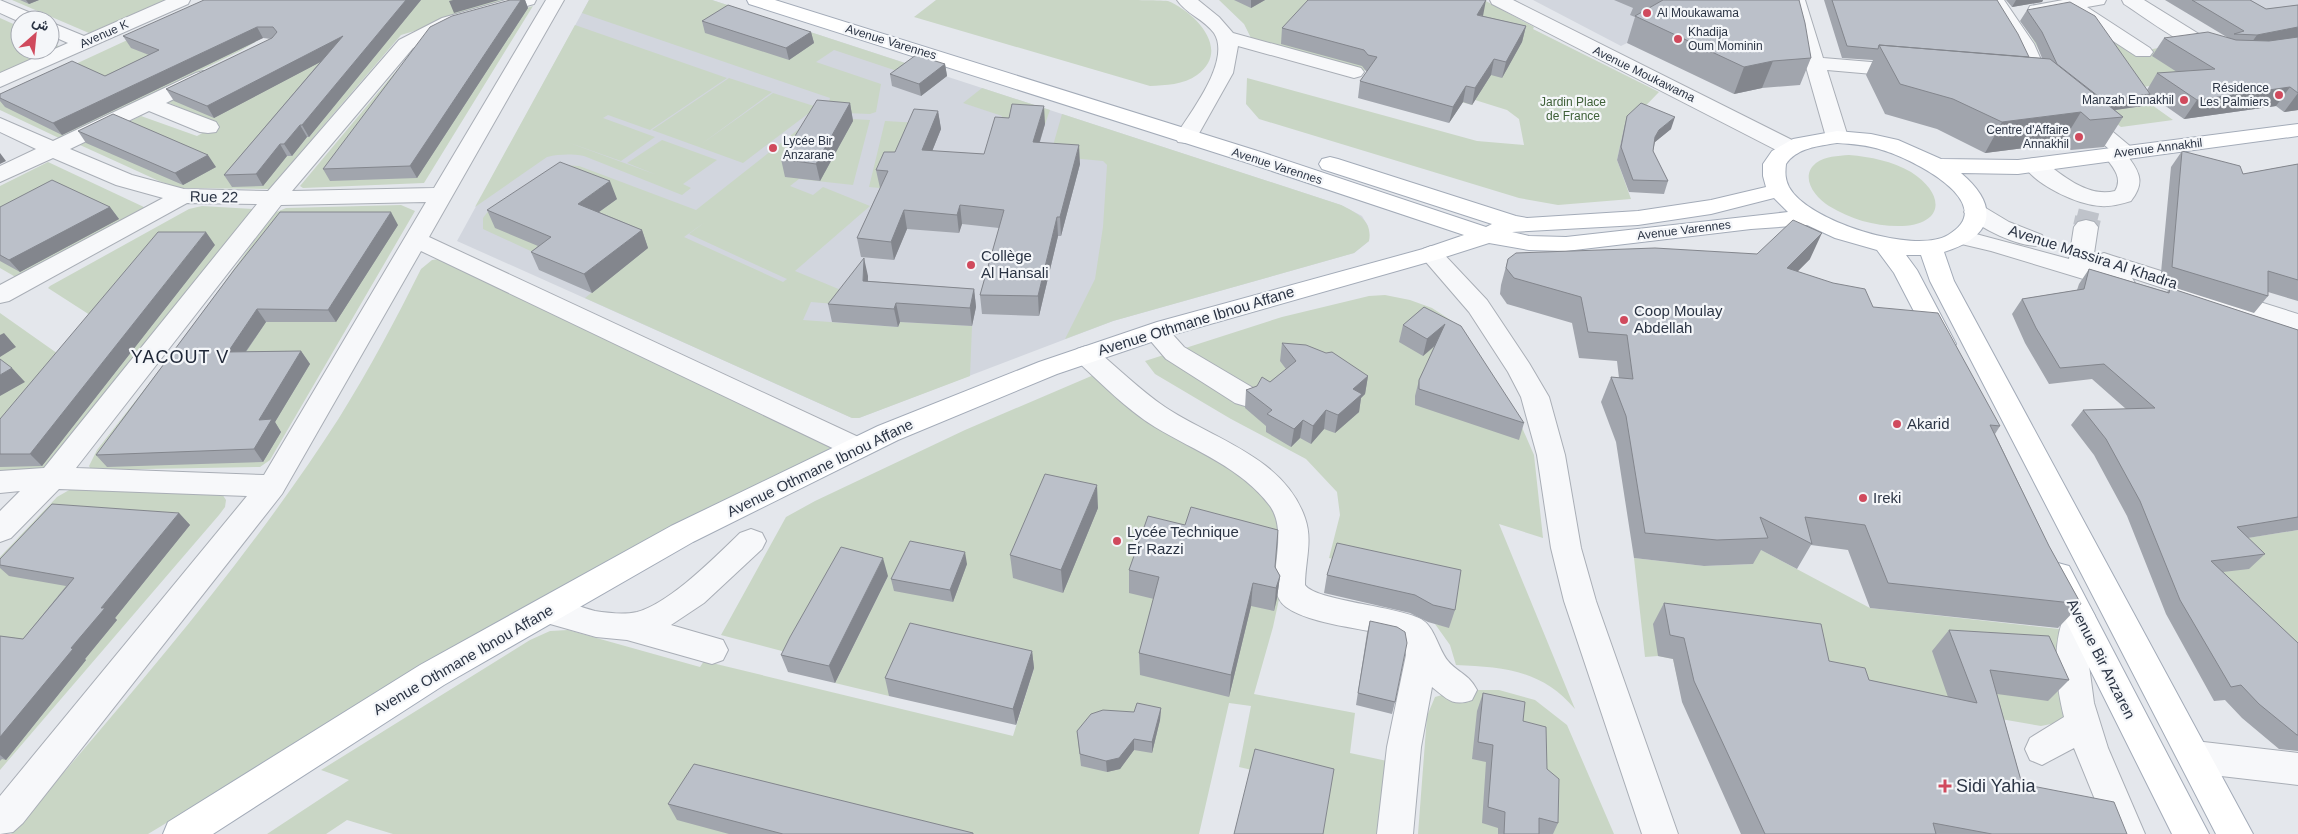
<svg xmlns="http://www.w3.org/2000/svg" width="2298" height="834" font-family="Arial,Vazirmatn,sans-serif">
	<rect width="100%" height="100%" fill="#e4e7ec"/>
	<!-- built -->
	<path fill="#d2d6de" d="M589,0H712L1341,205L1362,216L1368,226L1369,241L1354,253L1113,321L859,418H852L457,241Z
		M1533,0H1660L1627,43L1621,46Z
		M2239,0H2298V8L2264,14Z"/>
	<!-- green -->
	<path fill="#c9d6c5" fill-rule="evenodd" d="M12,0H163V1L89,33Z
		M332,0H518L401,35L269,189L179,188L159,181L80,145L141,116L197,136L219,124L167,102L289,48L267,35L242,50L61,139L0,110V99L149,30Z
		M589,0H712L908,64L897,71L834,50L816,62L881,84L876,112L870,114L820,112L828,105L830,98L582,13Z
		M936,0C995,0 1055,0 1115,0C1127,0 1157,0 1168,1C1195,12 1232,50 1197,75C1184,85 1165,85 1150,86L914,17Z
		M1219,0H1484L1534,27L1533,29L1659,92L1624,128L1617,160L1631,199L1558,205L1519,198L1259,119L1246,104L1247,78L1477,141L1524,145L1519,119L1507,110L1475,100L1472,105L1417,90L1420,86L1251,38L1244,24Z
		M533,6L424,183L303,188L300,186L422,40L432,35Z
		M2068,10L2143,55L2153,53L2148,50L2193,41L2183,81L2123,90L2106,111L2152,105L2173,120L2121,127L2056,78L2024,25Z
		M0,18L20,27V50H50V40L60,47L0,75Z
		M575,25L727,78L650,130L608,115L603,118L655,137L621,161L567,142L657,175L627,163L662,140L717,160L683,184L691,188L682,195L584,156C571,154 560,154 547,157L475,207Z
		M729,78L772,92L700,145L773,93L817,107L743,163L652,130Z
		M982,88L1050,110L1045,124L1001,122L1002,116L963,103Z
		M1062,114L1341,205C1357,213 1373,221 1369,241L1354,253L1113,321L1065,339L1095,279L1103,227L1107,165L1103,161L1050,156Z
		M814,117L870,120L853,185L799,179L790,186L813,195L823,187L870,206L795,271L853,295L846,305L811,302L803,320L898,327L900,322L972,326L970,376L859,418H852L585,298L602,284L483,229V218L489,210L560,165L579,166L696,210ZM705,222L689,234L787,279L783,282L684,237Z
		M885,121L919,123L880,188L869,187Z
		M1849,155C1871,157 1892,161 1911,172C1947,195 1944,226 1898,226C1874,226 1850,219 1829,206C1815,197 1799,177 1816,163C1825,156 1838,156 1849,155Z
		M48,162L146,208L19,279L0,268V186Z
		M401,205L415,211L270,460L260,467L91,470L89,466L97,450L184,339L274,213L286,208Z
		M202,206L253,209L50,468L0,472V313L61,356L93,317L48,288L50,286L189,209Z
		M439,259L830,446L829,451L331,724L148,834H11C125,701 244,566 339,418C369,370 396,319 421,269L432,260Z
		M1385,295L1410,300L1432,308L1452,321L1517,416L1534,455L1543,538L1499,524L1575,709C1542,670 1504,667 1456,665L1450,645L1435,624L1449,627L1455,587L1329,558L1340,515L1337,492L1306,459L1231,419L1155,374L1145,361L1282,317L1369,296Z
		M1096,374L1243,471L1284,519V576L1273,627L1254,694L1355,713L1350,753L1387,761L1380,834H1322L1252,770L1239,767L1251,706L1229,703L1199,834H393L347,820L326,834H267L349,780L321,770L530,640L550,631L568,630L700,667L704,661L712,663L1013,736L1034,668L914,640L889,696L835,683L888,576L797,655L721,635L786,517L815,501L965,430Z
		M71,489L222,494L226,500L225,507L219,515L0,770V557L57,497Z
		M2298,530V674L2196,576L2222,542Z
		M1746,542L1870,608L2059,629L2062,644L2065,715L2056,723L2041,726L1995,718L1863,731L1683,703L1673,659L1658,656L1645,657L1634,558L1704,566L1753,564Z
		M1460,690H1499L1535,700L1567,725L1614,834H1418L1427,716L1435,697Z"/>
	<g fill="none" stroke-linecap="round" stroke-linejoin="round">
		<!-- minor-tunnel-far1 -->
		<path stroke="#bfc3ca" stroke-width="21" stroke-dasharray="21 11" stroke-linecap="butt" d="M2087,219L2089,211"/>
		<!-- minor-tunnel -->
		<path stroke="#bfc3ca" stroke-width="26" stroke-dasharray="26 13" stroke-linecap="butt" d="M2086,227L2088,218"/>
		<defs>
			<path id="minor" d="M0,0L38,16L41,20H20V22L0,13Z
				M166,0H190L188,4L0,87V73L68,43L50,35V22L84,36Z
				M506,0H536L534,4L456,26L413,48L292,191L434,188L546,0H564L429,237L867,441L871,448L867,455L857,458L847,455L421,251L282,494L23,823L13,832L0,834V796L247,496L59,489L11,538L0,542V511L20,491L0,493V471L44,468L257,204L187,203L9,301L0,303V285L163,198L116,185L53,158L0,182V166L36,149L0,132V118L53,141L196,73L203,71L210,73L213,77L210,81L166,103L216,122L219,127L216,132L208,133L200,132L149,111L70,149L132,175L184,189L268,191L399,40L442,18ZM426,202L264,475L76,468L281,205Z
				M1177,0H1198L1219,17L1233,33L1361,68L1364,72L1361,76L1354,78L1238,46L1233,73L1197,137L1194,142L1186,143L1178,142L1175,137C1189,114 1232,61 1214,33C1204,19 1186,14 1177,0Z
				M1490,0H1513L1798,143L1801,148L1798,153L1790,155L1782,153L1492,4Z
				M1787,0H1805L1823,58L1907,65L1914,67L1917,71L1914,75L1907,77L1827,70L1848,137L1845,142L1837,143L1829,142L1826,137Z
				M1986,0H2004L2034,44L2049,78L2060,89L2057,93L2050,95L2043,93L2033,85L2014,44Z
				M2063,0H2106L2104,4L2087,7L2150,48L2153,52L2150,56H2136L2067,11L2037,16L2030,14L2028,10L2030,6Z
				M2122,0H2144L2207,39L2227,48L2230,52L2227,56C2203,62 2146,18 2124,4Z
				M2081,109L2088,111L2137,152L2134,157L2129,158C2141,174 2144,184 2131,201C2121,204 2111,207 2101,206C2077,205 2036,185 2023,165L2026,160L2034,158L2042,160C2062,175 2088,198 2115,191C2124,177 2111,165 2103,154L2109,149L2070,115L2074,111Z
				M1976,205L1984,207L2009,222L2042,235L2046,240L2042,245C2024,250 1975,227 1964,212L1968,207Z
				M2086,220L2094,222L2098,227L2093,260L2095,256L2104,253L2113,256L2298,314V332L2132,278L2135,283L2132,289L2123,291L1991,251L1953,242L1949,237L1953,232L1961,230L2069,259L2074,227L2078,222Z
				M1431,246L1439,249L1487,300L1529,363L1549,397L1565,455L1581,548L1596,601L1678,834H1642L1564,601L1551,548L1537,455L1521,397L1508,372L1469,312L1419,254L1423,249Z
				M1156,323L1165,326L1184,347L1255,389L1259,396L1255,403L1245,406L1235,403L1166,359L1143,332L1147,326Z
				M1086,346L1095,349C1118,368 1140,390 1165,407C1213,439 1284,457 1305,518C1313,541 1305,561 1305,585C1316,601 1397,606 1421,619C1435,627 1438,649 1448,661C1458,673 1469,674 1477,690L1472,700C1453,707 1447,699 1432,687L1421,747L1413,834H1377L1387,747L1406,655L1404,643L1395,637C1365,628 1311,625 1286,607C1260,588 1292,537 1270,506C1242,468 1195,451 1155,427C1126,409 1102,384 1077,361L1073,355L1077,349Z
				M751,529L762,533L766,541L762,549L704,603L671,625L723,640L728,650L723,660L712,664L627,640L596,637L536,620L531,611L536,602C555,595 576,606 595,611C609,613 623,615 637,612C670,603 715,557 740,533Z
				M2079,603L2090,607L2095,616L2088,658L2094,703L2108,748L2145,834H2109L2074,748L2042,765L2030,760L2025,749L2030,738L2064,717C2055,681 2051,641 2068,607Z
				M2195,741L2298,753V785L2195,773L2183,768L2178,757L2183,746Z"/>
			<path id="major" d="M747,0H775L1264,153L1486,227L1492,224L1322,169L1319,164L1322,159L1330,157L1338,159L1516,216L1527,218L1638,211L1711,200L1766,187L1763,176V164L1772,151L1793,139L1837,131L1871,134L1898,140L1941,159L2018,160L2298,124V136L2018,174L1961,173C2001,207 1993,237 1944,252L1954,281L2253,834H2216L1930,281L1921,255H1906L1917,270L1956,344L1952,350L1943,353L1934,350L1894,273L1877,250L1835,238L1807,225L1751,229L1566,251L1529,250L1489,243L1439,259L1175,334L1057,374L898,440L693,542L444,685L213,834H163L168,822L420,665L671,526L878,426L1039,362L1157,322L1423,249L1464,235L1248,163L749,4ZM1837,143C1852,144 1868,145 1882,150C1908,157 2003,203 1948,235C1914,255 1807,221 1789,187C1785,179 1785,173 1786,164C1796,148 1819,146 1837,143ZM1774,198L1788,212L1566,237L1529,236L1512,232L1638,225L1711,214Z
				M2058,563L2069,566L2209,834H2172L2043,575L2047,566Z"/>
		</defs>
		<!-- minor casing -->
		<use href="#minor" stroke="#a9aeb6" stroke-width="2"/>
		<!-- major casing -->
		<use href="#major" stroke="#a3abb8" stroke-width="2"/>
		<!-- minor -->
		<use href="#minor" fill="#f7f8fa" fill-rule="evenodd"/>
		<!-- major -->
		<use href="#major" fill="#fff" fill-rule="evenodd"/>
	</g>
	<!-- wall -->
	<path fill="#a1a5ad" d="M20,0H39L29,4Z
		M421,0L309,137H307L292,156H287L263,186L232,187L224,175L320,62L214,118L174,101L166,89L271,39L263,38L62,135L5,107L0,101V94L105,76L149,55L131,48L123,36Z
		M510,0H525L528,8L417,178L330,181L323,169Z
		M1234,0H1265L1251,8Z
		M1614,0H1799L1811,58L1800,85L1762,88L1734,94L1627,43L1635,17L1630,15L1633,8Z
		M1824,0H1997L2029,57L2042,58L2036,43L2020,21L2027,10L2147,90L2157,73L2177,72L2152,56L2164,38L2230,39L2165,0H2250L2266,9L2298,5V110L2284,112L2276,106L2184,119L2150,95L2143,106L2115,110L2123,117L2104,147L2071,150L2062,143L1985,153L1937,129L1885,114L1866,75L1873,60L1842,58Z
		M2006,0H2043L2042,2L2012,7Z
		M1483,16L1526,26L1522,42L1502,78L1491,75L1472,105L1463,102L1449,123L1358,98L1360,81L1367,72L1366,71L1362,66L1281,44L1282,28Z
		M702,21L811,32L814,43L789,60L705,33Z
		M945,64L947,76L921,96L892,86L890,74Z
		M850,103L853,121L820,181L785,177L781,159Z
		M938,111L941,129L932,151L984,154L1045,124L1040,142L1080,164L1061,236H1058L1039,316L982,314L980,295L999,228L962,224L959,233L907,229L894,260L861,257L857,238L880,188L876,170Z
		M1627,116L1671,129L1655,142L1653,151L1668,181L1664,194L1629,192L1617,160L1624,128Z
		M78,131L216,167L183,185L86,143Z
		M2182,151L2243,174L2298,164V301L2268,292V296L2254,313L2160,283L2171,167Z
		M617,199L599,212L642,230L648,248L592,293L539,270L531,252L538,246L495,228L487,210Z
		M0,207H110L119,219L20,272L0,261Z
		M398,225L336,322H266L246,352L301,351L310,364L275,422L281,432L263,462L107,467L96,455L234,270Z
		M215,245L42,466L0,467V419Z
		M1508,259H1810L1797,272L1873,307L2000,426L1995,434L2049,546L2081,604L2058,628L1870,608L1848,550L1811,545L1797,569L1761,550L1753,564L1704,566L1634,558L1616,442L1601,402L1611,377L1619,378L1617,361L1579,358L1572,323L1507,304L1500,294L1501,285Z
		M2089,269L2167,292L2170,288L2298,330V530L2248,538L2265,554L2249,569L2223,572L2298,643V751L2279,749L2242,718L2225,700L2214,701L2166,614L2127,516L2094,455L2071,425L2083,410L2126,409L2092,379L2049,384L2025,343L2012,314L2022,299L2077,290L2079,284Z
		M868,276V281L974,289L976,307L972,326L900,322L898,327L832,322L828,304Z
		M1424,307L1524,423L1519,440L1415,405V396L1419,380L1435,346L1423,356L1399,342L1403,325Z
		M1282,343L1368,376L1365,394L1361,398L1359,412L1335,433L1324,429L1311,444L1300,438L1291,447L1266,432V426L1245,408L1246,390L1270,382L1286,369L1280,361Z
		M1098,508L1063,593L1013,578L1010,555Z
		M179,513L190,525L115,618L117,620L85,659L86,660L6,760L2,759L0,761V636L23,639L66,586L9,576L0,568V559Z
		M1337,543L1455,610L1449,628L1428,622L1410,613L1324,593L1327,575Z
		M967,564L953,602L894,591L891,579Z
		M1275,567L1280,576L1277,598L1274,611L1251,606L1229,697L1140,675L1139,653L1154,599L1129,593V570Z
		M888,576L835,683L788,672L781,655Z
		M1664,603L1829,661L1869,680L1948,697L1932,651L1949,630L2069,680L2048,701L1997,694L2022,784L2127,834H1741L1682,702L1673,659L1658,656L1653,624Z
		M1370,621L1395,702L1392,714L1356,705L1367,633Z
		M1032,651L1034,668L1016,725L889,696L885,678Z
		M1483,693L1523,721L1547,769L1558,823L1553,834H1498V828L1482,823L1486,762L1472,759L1477,711Z
		M1161,708L1160,720L1152,753L1134,750L1120,769L1107,772L1081,766L1077,731L1134,712Z
		M668,804L973,833V834H729L677,820Z"/>
	<!-- shaded-wall -->
	<path fill="#83868d" d="M26,0H39L29,4Z
		M406,0H421L309,137L302,125Z
		M453,0H499L454,13L449,1Z
		M521,0H525L528,8L417,178L410,166Z
		M1251,0H1265L1251,8Z
		M1486,0L1483,16L1477,15Z
		M2016,0H2043L2042,2L2012,7Z
		M1526,26L1522,42L1502,78L1506,62Z
		M257,27L263,38L62,135L53,123Z
		M2298,27V37L2249,46L2257,35Z
		M811,32L814,43L789,60L786,48Z
		M343,36L349,47L214,118L207,106Z
		M1494,59L1491,75L1472,105L1475,88Z
		M1773,61L1762,88L1734,94L1744,67Z
		M945,64L947,76L921,96L919,84Z
		M1466,86L1463,102L1449,123L1453,107Z
		M2290,87L2276,106L2184,119L2197,100Z
		M2298,93V110L2284,112Z
		M2150,94L2143,106L2094,113L2102,101Z
		M850,103L853,121L820,181L816,164Z
		M1044,106L1045,124L1034,160L1033,142Z
		M938,111L941,129L925,169L922,150Z
		M2081,112L2062,143L1985,153L2002,122Z
		M1675,117L1671,129L1655,142L1651,149L1655,137L1659,130Z
		M300,125L307,137L292,156L284,144Z
		M280,144L287,156L263,186L256,174Z
		M1079,145L1080,164L1061,236L1060,217Z
		M0,153L6,161L0,164Z
		M208,155L216,167L183,185L175,173Z
		M610,181L617,199L585,222L578,204Z
		M960,205L962,224L959,233L957,215Z
		M110,207L119,219L20,272L9,260Z
		M904,210L907,229L894,260L891,242Z
		M391,212L398,225L336,322L328,310Z
		M1057,217L1058,236L1039,316L1038,296Z
		M642,230L648,248L592,293L584,274Z
		M206,232L215,245L42,466L30,454Z
		M1822,233L1810,259L1775,294L1787,268Z
		M864,258L868,276L867,299L863,281Z
		M974,289L976,307L972,326L970,308Z
		M896,303L900,322L898,327L894,309Z
		M257,309L266,322L237,364L228,352Z
		M1445,324L1441,340L1423,356L1427,339Z
		M4,333L16,347L0,357V335Z
		M301,351L310,364L275,422L281,432L263,462L254,449L259,420Z
		M12,368L25,382L0,396V375Z
		M1368,376L1365,394L1361,398L1359,412L1335,433L1338,415L1353,389Z
		M1326,410L1324,429L1311,444L1313,426Z
		M1303,420L1300,438L1291,447L1294,429Z
		M1097,485L1098,508L1063,593L1061,570Z
		M179,513L190,525L115,618L117,620L85,659L86,660L6,760L0,755V737L71,648L101,608Z
		M965,552L967,564L953,602L950,590Z
		M883,558L888,576L835,683L829,666Z
		M1280,576L1277,598L1274,611L1276,588Z
		M1253,583L1251,606L1229,697L1231,675Z
		M1032,651L1034,668L1016,725L1013,709Z
		M1161,708L1160,720L1152,753V742Z
		M1134,739V750L1120,769L1107,772L1106,761Z"/>
	<!-- building -->
	<path fill="#bbc0c9" stroke="#83868d" d="M204,0H406L302,125H300L284,144H280L256,174L224,175L343,36L207,106L166,89L272,38L277,32L273,27H257L53,123L0,98V94L72,61L105,76L159,50L123,36Z
		M510,0H521L410,166L323,169L430,27L452,16Z
		M1308,0H1486L1477,15L1526,26L1506,62L1494,59L1475,88L1466,86L1453,107L1360,81L1377,57L1368,55L1364,50L1282,28Z
		M1663,0H1799L1805,23L1811,58L1773,61L1744,67L1635,16Z
		M1832,0H1997L2018,34L2029,57L1879,45L1878,49L1847,46Z
		M2192,0H2250L2266,9L2298,5V27L2257,35L2234,34L2244,31Z
		M2070,2L2095,16L2150,94L2103,100L2057,64L2042,32L2027,10Z
		M728,5L811,32L786,48L702,21Z
		M2208,32L2236,40L2269,41L2298,37V93L2290,87L2197,100L2157,73L2215,69L2164,38Z
		M1879,45L2050,59L2123,117L2090,120L2081,112L2002,122L1953,99L1900,84Z
		M916,55L945,64L919,84L890,74Z
		M817,100L850,103L816,164L781,159Z
		M1641,103L1675,117L1659,130L1655,137L1653,151L1668,181L1633,180L1621,147L1627,116Z
		M1012,104L1044,106L1033,142L1079,145L1060,217H1057L1038,296L980,295L1004,210L960,205L957,215L904,210L891,242L857,238L888,171L876,170L884,152H895L914,109L938,111L922,150L984,154L995,117L1009,118Z
		M113,114L208,155L175,173L78,131Z
		M2182,151L2240,166L2243,174L2298,164V280L2268,271V296L2172,267Z
		M560,162L610,181L578,204L642,230L584,274L531,252L551,237L487,210Z
		M52,180L110,207L9,260L0,255V207Z
		M280,212H391L328,310L257,309L228,352L301,351L259,420L272,419L254,449L96,455L234,270Z
		M1793,220L1822,233L1787,268L1833,283L1865,289L1873,307L1938,313L2000,426L1990,425L2049,546L2081,604L1888,583L1865,525L1805,517L1812,544L1760,517L1768,538L1717,540L1645,533L1626,416L1611,377L1633,379L1627,335L1588,332L1581,297L1514,278L1506,268L1508,259L1516,253L1655,248L1757,254Z
		M158,232H206L30,454H0V419Z
		M864,258L863,281L974,289L970,308L896,303L894,309L828,304Z
		M2089,269L2169,293L2170,288L2298,330V517L2237,527L2265,554L2211,561L2298,643V735H2297L2259,704L2241,685L2231,687L2180,600L2140,501L2106,439L2083,410L2155,408L2104,364L2060,368L2036,328L2022,299L2084,289Z
		M1424,307L1461,326L1524,423L1419,389V380L1445,324L1427,339L1403,325Z
		M1282,343L1306,345L1326,353L1332,352L1368,376L1353,389L1362,394L1338,415L1326,410L1313,426L1303,420L1294,429L1267,414L1272,410L1246,390L1257,386L1262,377L1270,382L1296,361Z
		M0,359L12,368L0,375Z
		M1045,474L1097,485L1061,570L1010,555Z
		M52,504L179,513L101,608H105L71,648L73,649L0,737V636L23,639L74,578L0,565V559Z
		M1191,507L1278,530L1275,567L1280,576L1276,588L1253,583L1231,675L1139,653L1159,577L1129,570L1148,516L1185,525Z
		M910,541L965,552L950,590L891,579Z
		M1337,543L1461,570L1455,610L1433,605L1415,595L1327,575Z
		M841,547L883,558L829,666L781,655L790,637Z
		M1664,603L1821,624L1829,661L1865,668L1869,680L1977,703L1949,630L2049,636L2069,680L1990,670L2022,784L2114,802L2127,834H1992L1933,823L1936,834H1765L1694,681L1684,638L1670,635Z
		M1370,621L1397,627L1405,632L1407,643L1395,702L1358,693Z
		M910,623L1032,651L1013,709L885,678Z
		M1483,693L1525,702L1523,721L1546,727L1547,769L1559,779L1558,823L1539,818V834H1504L1505,812L1488,807L1493,745L1478,742Z
		M1137,703L1161,708L1152,742L1134,739L1119,758L1106,761L1080,754L1077,731L1091,714L1103,710L1134,712Z
		M1255,749L1334,769L1323,834H1234Z
		M694,764L973,833V834H783L668,804Z"/>
	<!-- markers -->
	<g fill="#d04a5d" stroke="#f4f6f9" stroke-width="2">
		<circle cx="1647" cy="13" r="5"/>
		<circle cx="1678" cy="39" r="5"/>
		<circle cx="2279" cy="95" r="5"/>
		<circle cx="2184" cy="100" r="5"/>
		<circle cx="2079" cy="137" r="5"/>
		<circle cx="773" cy="148" r="5"/>
		<circle cx="971" cy="265" r="5"/>
		<circle cx="1624" cy="320" r="5"/>
		<circle cx="1897" cy="424" r="5"/>
		<circle cx="1863" cy="498" r="5"/>
		<circle cx="1117" cy="541" r="5"/>
		<path d="M1942.5 778.5h5v5h5v5h-5v5h-5v-5h-5v-5h5z"/>
	</g>
	<g text-anchor="middle" stroke-width="4.5" stroke-linejoin="round" paint-order="stroke">
		<!-- far-poi labels -->
		<g font-size="12" fill="#2b3444" stroke="#f4f6f9" text-anchor="start">
			<text x="1657" y="17">Al Moukawama</text>
			<text x="1688" y="36">Khadija<tspan x="1688" dy="14">Oum Mominin</tspan></text>
			<text x="2269" y="92" text-anchor="end">Résidence<tspan x="2269" dy="14">Les Palmiers</tspan></text>
			<text x="2174" y="104" text-anchor="end">Manzah Ennakhil</text>
			<text x="2069" y="134" text-anchor="end">Centre d'Affaire<tspan x="2069" dy="14">Annakhil</tspan></text>
			<text x="783" y="145">Lycée Bir<tspan x="783" dy="14">Anzarane</tspan></text>
		</g>
		<!-- far-street labels -->
		<g font-size="12" fill="#2b3444" stroke="#f4f6f9">
			<text transform="translate(104 34) rotate(-24)" y="4">Avenue K</text>
			<text transform="translate(891 42) rotate(17)" y="4">Avenue Varennes</text>
			<text transform="translate(1644 74) rotate(26)" y="4">Avenue Moukawama</text>
			<text transform="translate(2158 148) rotate(-7)" y="4">Avenue Annakhil</text>
			<text transform="translate(1277 166) rotate(18)" y="4">Avenue Varennes</text>
			<text transform="translate(1684 230) rotate(-7)" y="4">Avenue Varennes</text>
		</g>
		<!-- far-park labels -->
		<g font-size="12" fill="#3f6038" stroke="#f4f6f9">
			<text x="1573" y="106">Jardin Place<tspan x="1573" dy="14">de France</tspan></text>
		</g>
		<!-- street labels -->
		<g font-size="15" fill="#2b3444" stroke="#f4f6f9">
			<text transform="translate(214 197) rotate(1)" y="5">Rue 22</text>
			<text transform="translate(2093 257) rotate(18)" y="5">Avenue Massira Al Khadra</text>
			<text transform="translate(1196 321) rotate(-17)" y="5">Avenue Othmane Ibnou Affane</text>
			<text transform="translate(820 468) rotate(-26)" y="5">Avenue Othmane Ibnou Affane</text>
			<text transform="translate(2101 659) rotate(63)" y="5">Avenue Bir Anzaren</text>
			<text transform="translate(463 660) rotate(-30)" y="5">Avenue Othmane Ibnou Affane</text>
		</g>
		<!-- poi labels -->
		<g font-size="15" fill="#2b3444" stroke="#f4f6f9" text-anchor="start">
			<text x="981" y="261">Collège<tspan x="981" dy="17">Al Hansali</tspan></text>
			<text x="1634" y="316">Coop Moulay<tspan x="1634" dy="17">Abdellah</tspan></text>
			<text x="1907" y="429">Akarid</text>
			<text x="1873" y="503">Ireki</text>
			<text x="1127" y="537">Lycée Technique<tspan x="1127" dy="17">Er Razzi</tspan></text>
		</g>
		<!-- quarter labels -->
		<g font-size="18" letter-spacing="1" fill="#1d2535" stroke="#f4f6f9">
			<text x="180" y="363">YACOUT V</text>
		</g>
		<!-- near-poi labels -->
		<g font-size="18" fill="#2b3444" stroke="#f4f6f9" text-anchor="start">
			<text x="1956" y="792">Sidi Yahia</text>
		</g>
	</g>
	<!-- north arrow -->
	<g transform="translate(35 35) rotate(27)"><circle r="24" fill="#f4f6f9" stroke="#a4a8b1"/>
	<path d="M0-4L9 19L0 12L-9 19Z" fill="#d04a5d"/>
	<text y="-8" font-size="14" font-weight="bold" text-anchor="middle" fill="#2b3444">ش</text>
	</g>
</svg>
